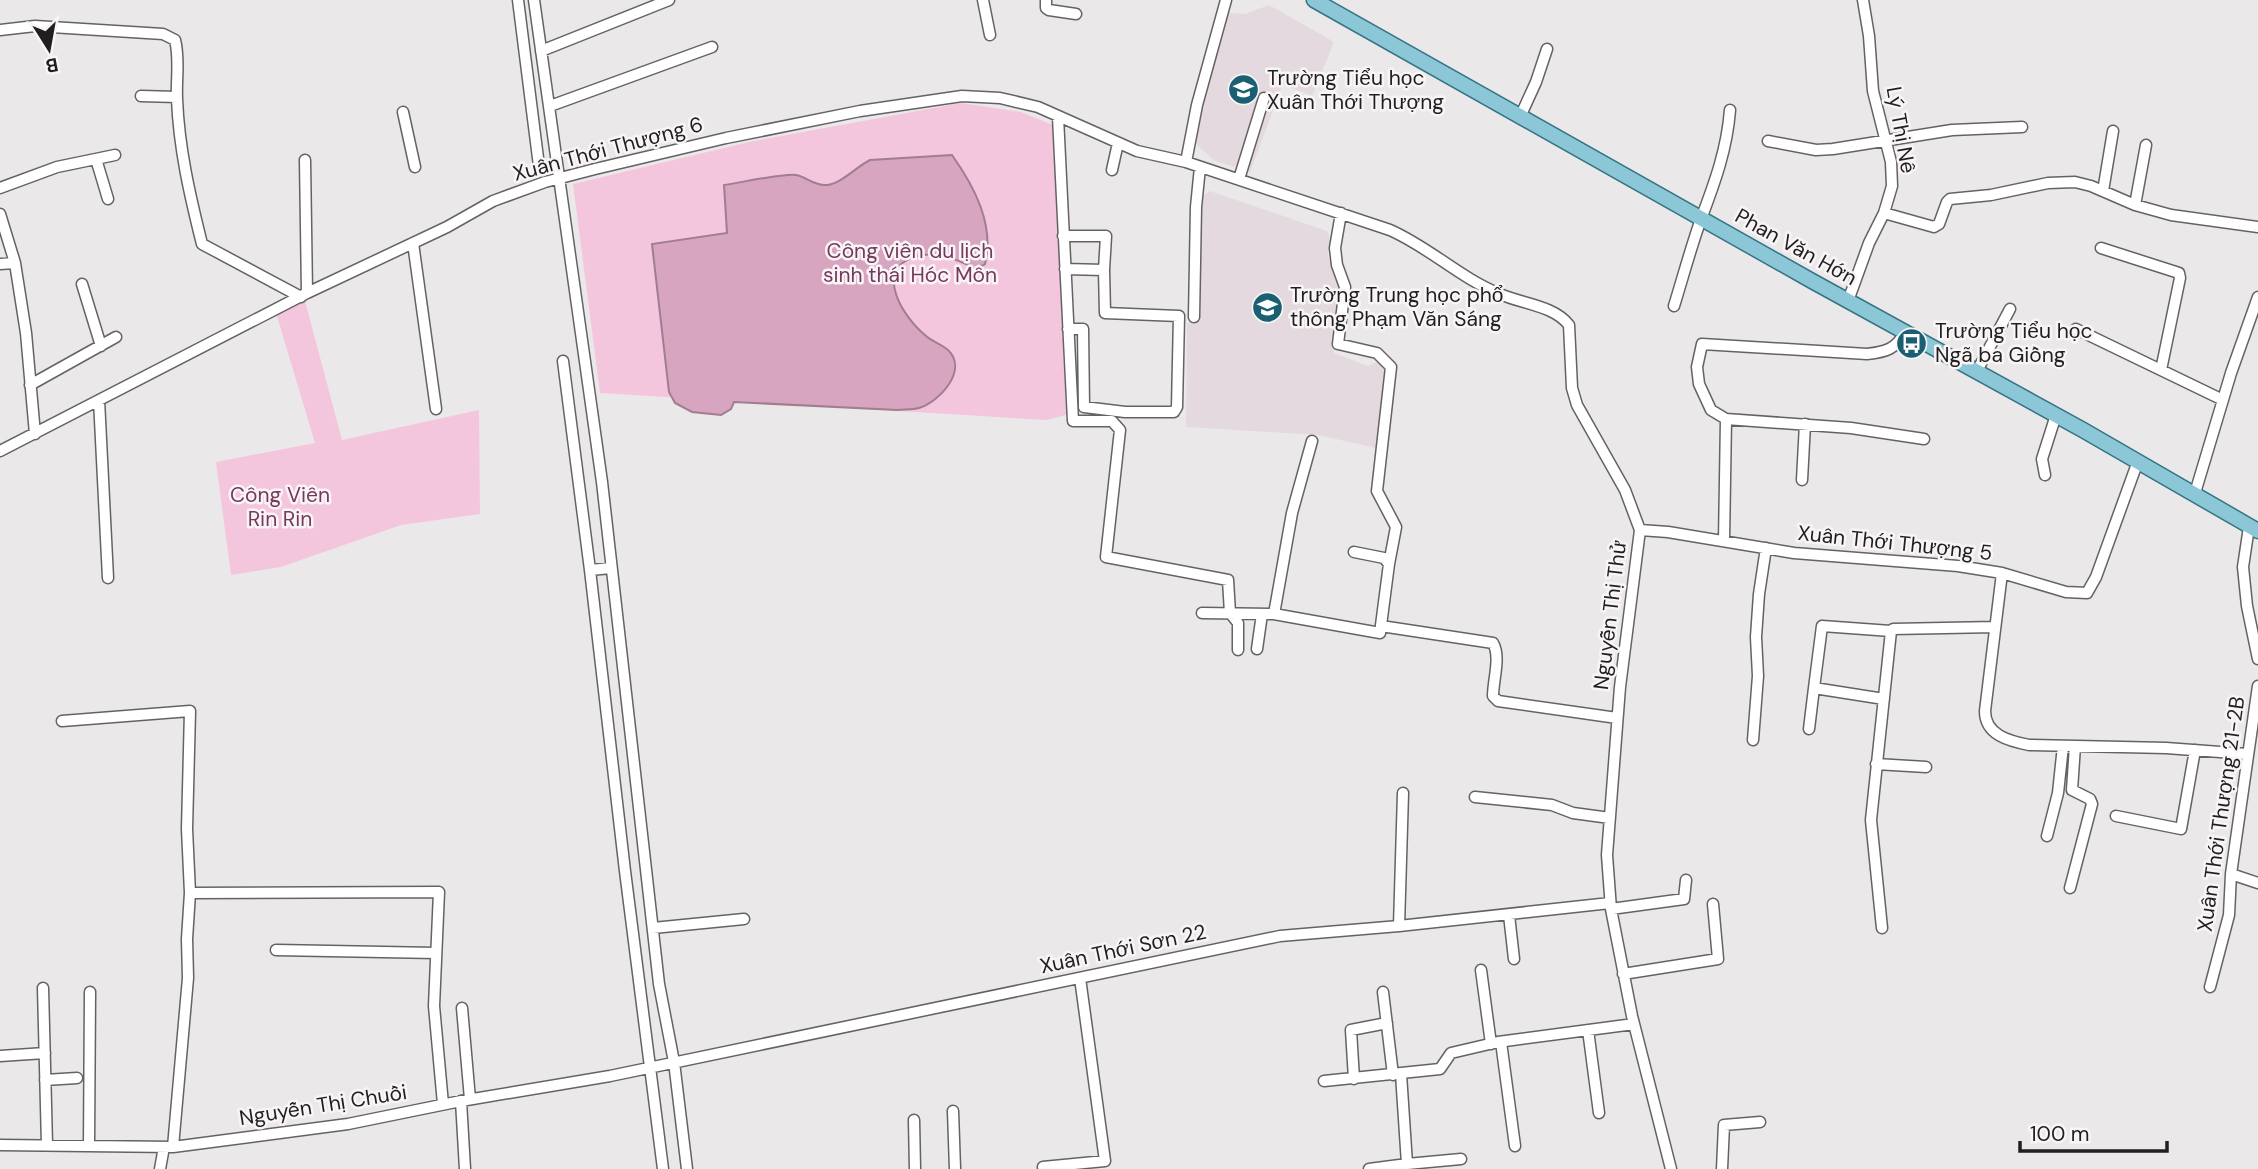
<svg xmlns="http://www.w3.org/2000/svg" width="2258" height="1169" font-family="'DM Sans',sans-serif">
	<rect width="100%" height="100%" fill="#ebe8ea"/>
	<!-- built -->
	<path fill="#e4d9df" d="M1269,5L1334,42L1312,96L1283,84L1250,172L1215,161L1197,145V127L1228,13L1245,14Z
		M1210,191L1327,231L1330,239L1328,256L1341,291L1335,330L1334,353L1368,366L1376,362L1388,370L1376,448L1318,435L1186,427L1187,323L1196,322L1200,197Z"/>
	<!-- green -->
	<path fill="#f3c6dd" d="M961,103L1021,112L1053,125L1066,415L1046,420L600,393L573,184L749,142Z
		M305,301L342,440L479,410L480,514L401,525L281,567L231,575L216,462L315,443L276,313Z"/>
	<!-- water -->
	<path fill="#d7a5bf" stroke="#a07d8f" stroke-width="2" d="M952,155C974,186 995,225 985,264L976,269C956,259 936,250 914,257C873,271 904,318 925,335C931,341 941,344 948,350C969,370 939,402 919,408C912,410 904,409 897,410L734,402L731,409L721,415L692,412L675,403L669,392L652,244L727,233L724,185C739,183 784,173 796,175C807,177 814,186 827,185C842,183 856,167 870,160Z"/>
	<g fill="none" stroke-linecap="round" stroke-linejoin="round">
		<defs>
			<path id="minor" d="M518,0L539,166
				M534,0L602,482L659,984L674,1062L687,1169
				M983,0L990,35
				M1046,0V8L1049,10L1076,14
				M1226,0L1197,105L1186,162L1390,230C1429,247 1460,278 1500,294C1522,304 1553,305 1569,325L1572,388L1577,405L1625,490L1640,530L1620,687L1607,855L1611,909L1632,1016L1671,1169
				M0,30L35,26L163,34L175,40C180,59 176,79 177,99C179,149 190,196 202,244L301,297
				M541,51L669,0
				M141,96L177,97
				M550,106L712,47
				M403,112L415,167
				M1058,117L1073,421H1112L1120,430L1106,557L1228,580L1230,613L1238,623V650
				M1520,117L1536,82L1547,49
				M1768,141L1816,150L1833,149L1952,130L2022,127
				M96,159L108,199
				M305,160L307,293
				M1112,170L1118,143
				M1239,179L1264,98
				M0,188L57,167L115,155
				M2103,191L2113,131
				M2135,205L2146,145
				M1341,213L1335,248L1337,265L1345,287L1338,344L1377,353L1391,367L1377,491L1396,527L1389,564
				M1884,213L1934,227L1939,224L1947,202L1950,199L1991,195L2048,183L2075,182L2091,186L2135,205L2171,215L2258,227
				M0,214L15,263
				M1063,236H1106L1104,270
				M413,243L436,409
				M2101,248L2179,273L2180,278L2161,370
				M0,264L15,263L26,333L35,434
				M1065,269L1104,270L1105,313L1179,316L1177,407L1174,412H1125L1084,407L1083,329H1068
				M82,284L101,346
				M1848,301L1869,243L1884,213L1892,186L1891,162L1873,91L1869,36L1863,0
				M1674,306C1683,277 1691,247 1701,219C1715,182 1727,149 1730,110
				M1194,317L1196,207L1200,167
				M2076,329L2223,400
				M563,361L590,570
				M1977,371L2010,309
				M30,385L116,337
				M99,400L108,578
				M1726,419L1851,428L1924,439
				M1312,441L1292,513L1274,614L1380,633L1389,564L1384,558L1354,552
				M0,451L307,293L447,227L493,201L545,182L595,169L726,138L860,111L962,96L1000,98L1038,107L1137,151L1186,162
				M2045,475L2042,459L2056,415
				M1802,480L1805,424
				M2195,493L2231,373L2258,297
				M2249,527L2243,567L2247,606L2258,659
				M1640,530L1668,532L1794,553L1958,566L2002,573L2066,592L2087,593L2096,577L2138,461
				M1724,541L1726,419L1711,410L1699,384L1697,367L1702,344L1867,354C1886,352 1896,349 1905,332
				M611,568L590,570L625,871L663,1169
				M2002,573L1985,711C1985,735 2009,741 2029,745L2166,748L2247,754
				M1202,613L1274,614
				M1381,626L1493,643C1501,657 1493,680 1493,696L1498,701L1617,718
				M1257,649L1262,614
				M1814,688L1822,626L1891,631
				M62,721L190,711L187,829L190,893L439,892L434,1006L443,1104
				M1809,729L1814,688L1884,699
				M1753,740L1758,676L1756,637L1759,594L1766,548
				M1876,764L1926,767
				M1475,797L1552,805L1573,813L1610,818
				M2116,816L2181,829L2195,750
				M2047,836L2058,793L2063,746
				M2231,874L2258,883
				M2070,888L2092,804L2090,799L2072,790L2075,746
				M1611,909L1684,899L1686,880
				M1509,915L1514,959
				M1399,926L1403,793
				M653,928L744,919
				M1882,928L1871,820L1891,631L1893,629L1995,627
				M276,950L436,953
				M1481,970L1491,1044
				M1623,974L1718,959L1713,904
				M2210,987L2229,915L2231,874L2258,686
				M43,988L47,1145
				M1383,992L1393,1075
				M462,1008L470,1099
				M1588,1030L1599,1113
				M1501,1042L1515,1146
				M0,1056L45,1053
				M1401,1074L1407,1164L1461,1159
				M1354,1079L1351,1030L1387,1023
				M45,1080L77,1078
				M1324,1081L1440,1069L1451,1053L1498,1042L1634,1024
				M461,1101L465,1169
				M953,1111L955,1169
				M914,1120L915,1169
				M0,1145L173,1147L348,1124L461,1101L610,1076L1280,936L1399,926L1610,903
				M89,1146L90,992
				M173,1147L188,978L187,939L190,893
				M1043,1167L1105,1161L1080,978
				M160,1169L164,1147
				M1369,1169L1407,1164
				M1722,1169L1724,1125L1760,1122"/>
			<path id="major" d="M1314,0L1812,281L2083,430L2258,531"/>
		</defs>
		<!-- minor casing -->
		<use href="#minor" stroke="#656264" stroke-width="13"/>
		<!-- major casing -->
		<use href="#major" stroke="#357485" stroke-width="17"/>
		<!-- minor -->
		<use href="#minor" stroke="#fff" stroke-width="10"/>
		<!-- major -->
		<use href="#major" stroke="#8cc7d7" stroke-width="14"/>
	</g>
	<!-- icons -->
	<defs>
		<symbol id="school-disc" viewBox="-11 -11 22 22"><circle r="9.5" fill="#1b6072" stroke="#f9f5f7"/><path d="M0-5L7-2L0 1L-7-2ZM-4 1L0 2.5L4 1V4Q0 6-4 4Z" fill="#fff"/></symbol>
		<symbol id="bus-disc" viewBox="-11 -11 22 22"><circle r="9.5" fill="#1b6072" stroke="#f9f5f7"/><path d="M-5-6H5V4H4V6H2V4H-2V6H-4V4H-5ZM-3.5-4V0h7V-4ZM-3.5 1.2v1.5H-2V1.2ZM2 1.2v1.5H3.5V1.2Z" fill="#fff"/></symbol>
	</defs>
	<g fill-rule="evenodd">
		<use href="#school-disc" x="1226" y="72" width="35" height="35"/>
		<use href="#school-disc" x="1250" y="290" width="35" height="35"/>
		<use href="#bus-disc" x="1894" y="326" width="35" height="35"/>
	</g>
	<g text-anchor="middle" stroke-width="5" stroke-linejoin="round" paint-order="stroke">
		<!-- poi labels -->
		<g font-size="21" fill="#201f1f" stroke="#f9f5f7" text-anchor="start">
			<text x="1267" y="85">Trường Tiểu học<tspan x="1267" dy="24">Xuân Thới Thượng</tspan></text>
			<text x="1290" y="302">Trường Trung học phổ<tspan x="1290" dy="24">thông Phạm Văn Sáng</tspan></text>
			<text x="1935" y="338">Trường Tiểu học<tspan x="1935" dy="24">Ngã ba Giồng</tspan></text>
		</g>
		<!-- street labels -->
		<g font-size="21" fill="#201f1f" stroke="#f9f5f7">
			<text transform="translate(1901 130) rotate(80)" y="7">Lý Thị Nê</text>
			<text transform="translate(608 149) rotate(-15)" y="7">Xuân Thới Thượng 6</text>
			<text transform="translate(1796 247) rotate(29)" y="7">Phan Văn Hớn</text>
			<text transform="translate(1895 543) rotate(6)" y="7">Xuân Thới Thượng 5</text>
			<text transform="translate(1610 615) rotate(-83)" y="7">Nguyễn Thị Thử</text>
			<text transform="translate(2221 814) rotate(-82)" y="7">Xuân Thới Thượng 21-2B</text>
			<text transform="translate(1123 949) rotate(-12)" y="7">Xuân Thới Sơn 22</text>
			<text transform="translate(323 1105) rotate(-9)" y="7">Nguyễn Thị Chuồi</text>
		</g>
		<!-- park labels -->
		<g font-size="21" fill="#76395c" stroke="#f9f5f7">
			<text x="910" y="258">Công viên du lịch<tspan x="910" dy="24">sinh thái Hóc Môn</tspan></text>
			<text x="280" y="502">Công Viên<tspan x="280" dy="24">Rin Rin</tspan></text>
		</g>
	</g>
	<!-- north arrow -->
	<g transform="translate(49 49) rotate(169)" stroke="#f9f5f7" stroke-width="5" paint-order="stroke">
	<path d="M0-5L12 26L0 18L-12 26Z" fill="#201f1f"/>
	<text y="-10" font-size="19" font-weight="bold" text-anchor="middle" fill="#201f1f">B</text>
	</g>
	<!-- scale -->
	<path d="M2020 1141v10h147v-10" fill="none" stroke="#201f1f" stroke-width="3.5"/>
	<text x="2030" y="1141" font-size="21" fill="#201f1f" stroke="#f9f5f7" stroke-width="5" paint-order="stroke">100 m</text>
</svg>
